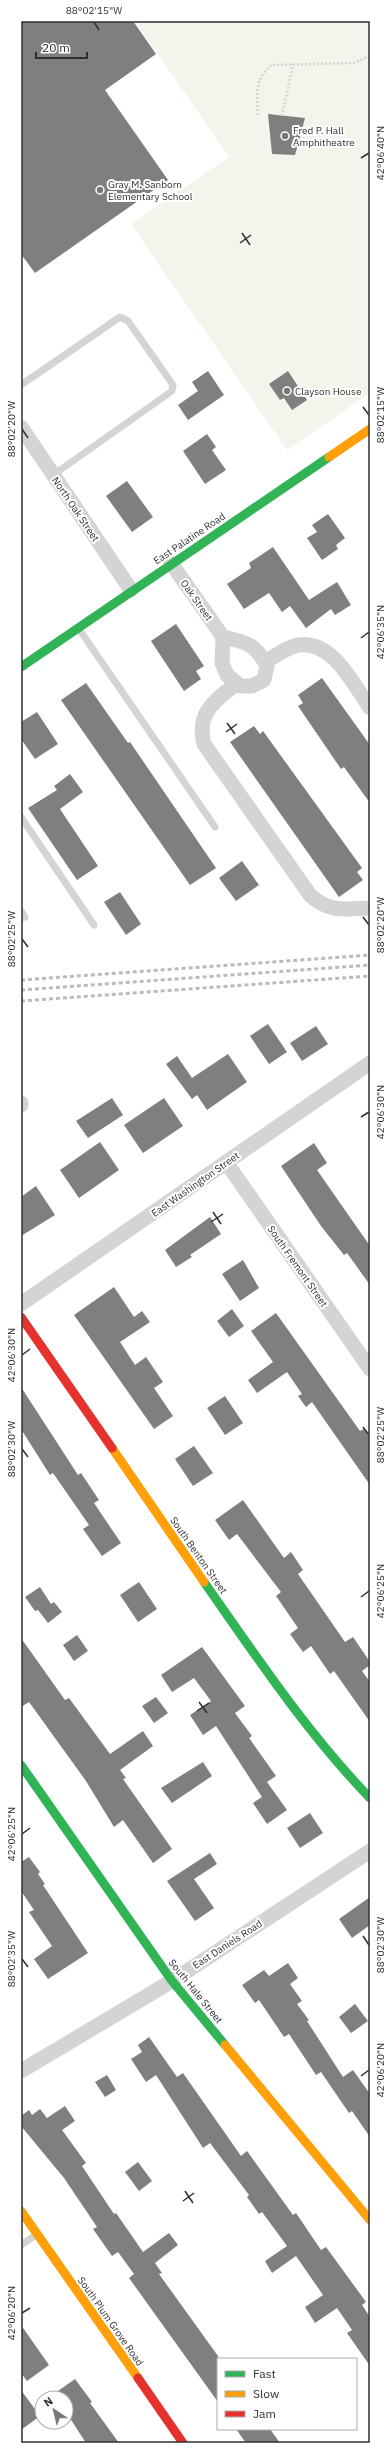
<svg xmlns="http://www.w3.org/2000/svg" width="391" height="2464" font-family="'IBM Plex Sans',sans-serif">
	<rect width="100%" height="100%" fill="#fff"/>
	<!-- green -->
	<path fill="#f1f5ec" d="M135,21H370V393L287,450L131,224L229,157Z"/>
	<!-- building -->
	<path fill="#7f7f7f" d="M21,21H133L156,54L105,90L168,180L35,273L21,254Z
		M268,114L305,118L295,155L272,154Z
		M208,371L224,395L188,420L178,405L198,391L192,382Z
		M288,371L307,400L292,410L284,398L280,400L269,384Z
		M207,434L216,447L212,450L226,470L205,484L183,451Z
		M127,481L153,517L132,532L106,496Z
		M328,514L345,538L336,545L338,549L322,560L307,538L317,532L312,525Z
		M273,547L309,600L337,582L351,605L335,615L331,609L306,628L290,606L282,612L269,593L244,609L227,584L251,568L249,563Z
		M176,624L204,666L196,671L201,679L184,691L151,641Z
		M322,678L370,745V803L344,767L341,769L298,706L303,703L298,695Z
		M86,683L128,743L130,742L216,868L190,885L61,700Z
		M37,712L58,744L35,759L21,739V722Z
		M254,726L260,734L263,731L362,868L357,872L363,880L339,897L230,742Z
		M70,774L83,792L60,809L98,866L77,880L28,808L57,790L54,786Z
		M242,861L259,885L236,901L219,878Z
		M120,892L141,924L126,935L104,902Z
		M268,1024L287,1052L269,1064L250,1036Z
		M316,1026L328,1044L302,1061L290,1043Z
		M228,1054L247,1082L207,1110L197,1095L192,1099L166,1064L177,1056L192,1078Z
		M112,1098L123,1115L88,1138L76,1121Z
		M164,1098L183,1126L143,1153L124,1125Z
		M100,1142L119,1170L79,1198L60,1170Z
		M314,1143L327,1163L317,1170L370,1246V1285L347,1253L344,1255L321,1226L281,1166Z
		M36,1186L55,1215L21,1236V1197Z
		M210,1217L221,1234L190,1255L192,1257L176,1267L165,1250Z
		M243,1260L259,1288L240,1301L222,1274Z
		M114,1287L134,1317L142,1311L150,1322L120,1342L135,1365L146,1357L163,1382L154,1388L173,1416L154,1429L74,1315Z
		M232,1309L244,1326L229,1337L217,1321Z
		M276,1313L360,1431L364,1429L370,1438V1485L312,1402L306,1407L298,1396L302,1394L287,1372L257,1393L248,1380L273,1362L251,1331Z
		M21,1387L78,1475L81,1473L99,1500L94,1503L121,1543L102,1556L83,1529L89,1525L53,1473L50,1475L21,1429Z
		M225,1396L243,1423L225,1435L207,1408Z
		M194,1446L213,1473L193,1486L175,1459Z
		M243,1500L284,1558L291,1552L303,1570L298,1574L345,1642L353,1637L370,1662V1665L362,1671L370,1682V1722L334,1671L330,1674L311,1646L303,1652L290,1634L298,1628L276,1596L281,1592L237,1534L229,1540L215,1520Z
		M139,1582L157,1609L138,1622L120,1595Z
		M40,1587L51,1604L54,1602L62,1612L48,1623L38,1610L35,1611L25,1597Z
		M77,1635L88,1651L74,1661L63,1645Z
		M21,1638L65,1700L69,1698L110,1754L143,1731L153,1746L120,1770L126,1778L123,1779L172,1849L153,1863L123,1820L114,1827L86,1781L29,1702L21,1707Z
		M202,1647L245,1706L235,1713L252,1736L249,1738L276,1776L267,1782L287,1810L267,1824L253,1803L262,1797L216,1726L203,1735L190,1715L211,1701L194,1678L172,1692L161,1675Z
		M156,1697L168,1713L154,1723L142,1706Z
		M203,1762L212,1776L172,1803L161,1788Z
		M310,1813L323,1833L300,1848L287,1828Z
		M210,1853L217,1864L194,1879L214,1908L195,1921L167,1881Z
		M29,1857L40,1872L38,1874L45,1884L43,1885L88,1953L48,1979L34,1959L52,1946L29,1912L34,1910L21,1891V1862Z
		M370,1897V1925L352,1938L339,1919Z
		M288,1963L298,1978L290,1984L302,2001L297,2004L309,2020L307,2021L343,2077L353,2070L370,2094V2137L352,2111L349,2113L321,2072L316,2075L289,2034L284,2037L259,2000L255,2003L242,1985L264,1970L269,1976Z
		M355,2004L368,2021L351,2033L339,2017Z
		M149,2037L177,2077L183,2073L241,2156L247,2151L293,2215L296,2213L321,2250L326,2247L366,2302L362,2305L370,2317V2366L347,2333L352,2330L337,2308L315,2323L305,2307L323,2295L296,2256L272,2273L265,2261L287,2246L262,2212L259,2214L247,2197L249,2195L210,2143L203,2148L156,2075L146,2082L131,2059L142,2052L138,2045Z
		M107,2075L116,2090L105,2097L95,2082Z
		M65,2106L75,2121L62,2130L86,2163L82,2166L114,2214L116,2213L143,2252L169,2233L178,2245L155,2263L162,2273L159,2274L218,2356V2402L129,2278L134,2274L118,2252L112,2256L93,2229L97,2227L64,2178L21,2126V2116L29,2110L32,2115L40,2109L47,2118Z
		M138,2162L152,2181L139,2191L125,2172Z
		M21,2325L49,2365L27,2381L21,2373Z
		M75,2379L92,2402L90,2403L119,2443H86L66,2412V2398H48Z
		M21,2390L40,2416L21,2430Z
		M236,2429H270L280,2443H246Z"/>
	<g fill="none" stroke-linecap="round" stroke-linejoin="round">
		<!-- path -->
		<path stroke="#d4d4d4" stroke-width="2.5" stroke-dasharray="2 2" stroke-linecap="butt" d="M258,115C257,96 254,78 272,65L354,63L370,56
			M282,116L293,64"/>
		<!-- lane -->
		<path stroke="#d4d4d4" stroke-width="7" d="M21,385L120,317L128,321L173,385L172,391L53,475
			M79,629L215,827
			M21,817L94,925
			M21,911L25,917L21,918
			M21,2245L36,2235"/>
		<!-- street -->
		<path stroke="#d4d4d4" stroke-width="15" d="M21,427L131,590
			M171,563L223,637L222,663L227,675L240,686H252L264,680L267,666C255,644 247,642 223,637
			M265,662C274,657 287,647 298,645C333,640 353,684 370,708
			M237,683C215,701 196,712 204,744L310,895C329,913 346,909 370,908
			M21,1103V1105
			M226,1162L370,1369
			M21,1304L370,1063
			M21,2071L172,1981L370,1851"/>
		<!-- fast -->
		<path stroke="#30b455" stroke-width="9" d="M21,667L329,457
			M204,1582C256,1656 307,1733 370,1798
			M21,1765L172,1981L225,2045"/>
		<!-- slow -->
		<path stroke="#ff9f0a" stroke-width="9" d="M329,457L370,429
			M112,1448L204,1582
			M225,2045L370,2220
			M21,2211L138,2378"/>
		<!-- jam -->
		<path stroke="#e5322d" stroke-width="9" d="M21,1317L112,1448
			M138,2378L183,2443"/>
		<!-- rail -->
		<path stroke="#bbb" stroke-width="3" stroke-dasharray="4 3" stroke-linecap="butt" d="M21,980L370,955
			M21,990L370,965
			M21,1001L370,976"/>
	</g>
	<!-- ticks -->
	<path fill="none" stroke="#2f2f2f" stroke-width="1.5" d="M94,22L99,30M361,158L369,153M242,233L250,245M240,243L251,235M363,407L369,415M22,429L28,438M361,638L369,632M227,723L235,734M226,732L237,724M363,917L369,925M22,939L28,947M361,1117L369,1112M213,1212L221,1224M211,1222L223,1214M22,1355L30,1349M363,1427L369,1435M22,1449L28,1457M361,1597L369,1591M199,1702L207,1713M197,1711L209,1703M22,1834L30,1828M363,1936L369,1945M22,1959L28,1967M361,2076L369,2070M185,2191L193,2203M183,2201L194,2193M22,2313L30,2308"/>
	<!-- markers -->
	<g fill="#787878" stroke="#fff" stroke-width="1.5">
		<circle cx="285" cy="136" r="4"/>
		<circle cx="100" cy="190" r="4"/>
		<circle cx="287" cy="391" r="4"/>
	</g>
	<g text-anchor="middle" stroke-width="4" stroke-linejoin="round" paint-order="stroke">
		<!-- poi labels -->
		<g font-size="10" fill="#2f2f2f" stroke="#fff" text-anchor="start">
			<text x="293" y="134">Fred P. Hall<tspan x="293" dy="12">Amphitheatre</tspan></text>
			<text x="108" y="188">Gray M. Sanborn<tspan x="108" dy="12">Elementary School</tspan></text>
			<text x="295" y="395">Clayson House</text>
		</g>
		<!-- street labels -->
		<g font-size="10" fill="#2f2f2f" stroke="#fff">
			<text transform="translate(76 509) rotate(56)" y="4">North Oak Street</text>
			<text transform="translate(189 538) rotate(-34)" y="4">East Palatine Road</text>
			<text transform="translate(197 600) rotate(55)" y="4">Oak Street</text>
			<text transform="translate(195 1184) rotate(-35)" y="4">East Washington Street</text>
			<text transform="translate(298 1266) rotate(55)" y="4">South Fremont Street</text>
			<text transform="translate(199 1555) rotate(55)" y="4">South Benton Street</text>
			<text transform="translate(227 1944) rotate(-33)" y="4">East Daniels Road</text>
			<text transform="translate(196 1991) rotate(51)" y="4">South Hale Street</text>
			<text transform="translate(111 2321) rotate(55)" y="4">South Plum Grove Road</text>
		</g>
	</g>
	<!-- border -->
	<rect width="391" height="2464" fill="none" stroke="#ffffff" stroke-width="44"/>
	<!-- legend -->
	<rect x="217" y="2358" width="140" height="72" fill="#ffffff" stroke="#acacac"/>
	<rect x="225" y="2371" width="20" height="6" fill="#30b455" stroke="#acacac"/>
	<text x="253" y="2378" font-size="12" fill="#2f2f2f">Fast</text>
	<rect x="225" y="2391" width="20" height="6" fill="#ff9f0a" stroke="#acacac"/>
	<text x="253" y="2398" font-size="12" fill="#2f2f2f">Slow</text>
	<rect x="225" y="2411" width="20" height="6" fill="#e5322d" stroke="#acacac"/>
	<text x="253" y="2418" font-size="12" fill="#2f2f2f">Jam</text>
	<!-- north arrow -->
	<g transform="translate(54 2410) rotate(325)"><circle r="19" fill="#ffffff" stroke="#acacac"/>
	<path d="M0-3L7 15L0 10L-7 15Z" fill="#787878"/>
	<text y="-6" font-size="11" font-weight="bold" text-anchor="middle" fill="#2f2f2f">N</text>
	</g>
	<!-- scale -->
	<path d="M36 52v6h51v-6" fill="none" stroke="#2f2f2f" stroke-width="2"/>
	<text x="42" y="52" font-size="12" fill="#2f2f2f" stroke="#ffffff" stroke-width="3" paint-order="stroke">20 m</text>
	<rect x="22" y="22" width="347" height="2420" fill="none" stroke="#2f2f2f" stroke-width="1.5"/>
	<g font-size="10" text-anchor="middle" fill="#2f2f2f">
		<text x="94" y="14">88°02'15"W</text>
		<text transform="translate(380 153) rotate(-90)" y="4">42°06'40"N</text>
		<text transform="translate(380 415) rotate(-90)" y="4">88°02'15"W</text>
		<text transform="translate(11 429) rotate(-90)" y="4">88°02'20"W</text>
		<text transform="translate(380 632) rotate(-90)" y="4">42°06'35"N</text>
		<text transform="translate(380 925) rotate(-90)" y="4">88°02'20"W</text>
		<text transform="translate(11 939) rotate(-90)" y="4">88°02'25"W</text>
		<text transform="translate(380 1112) rotate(-90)" y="4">42°06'30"N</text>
		<text transform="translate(11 1355) rotate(-90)" y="4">42°06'30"N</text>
		<text transform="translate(380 1435) rotate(-90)" y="4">88°02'25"W</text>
		<text transform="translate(11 1449) rotate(-90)" y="4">88°02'30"W</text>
		<text transform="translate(380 1591) rotate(-90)" y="4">42°06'25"N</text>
		<text transform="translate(11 1834) rotate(-90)" y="4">42°06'25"N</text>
		<text transform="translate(380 1945) rotate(-90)" y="4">88°02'30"W</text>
		<text transform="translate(11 1959) rotate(-90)" y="4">88°02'35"W</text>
		<text transform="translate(380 2070) rotate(-90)" y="4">42°06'20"N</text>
		<text transform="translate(11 2313) rotate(-90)" y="4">42°06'20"N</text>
	</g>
</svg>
